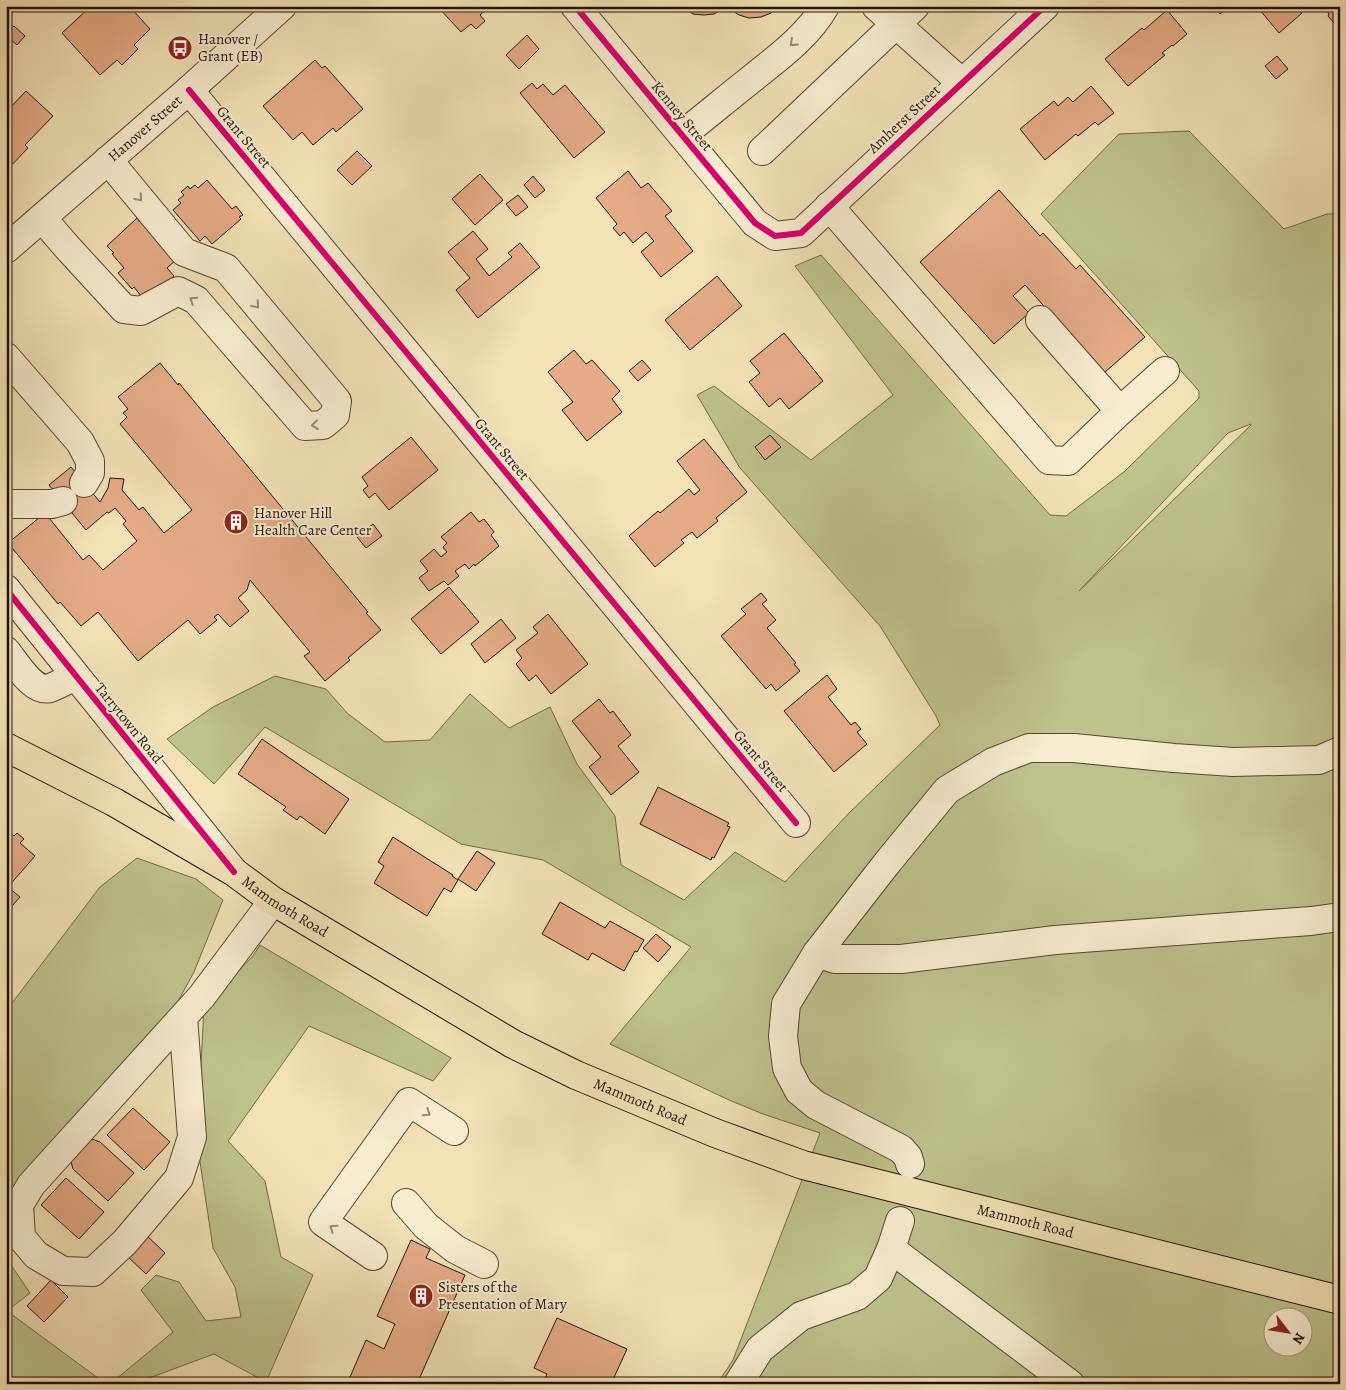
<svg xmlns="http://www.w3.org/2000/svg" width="1346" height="1390" font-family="Alegreya,serif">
	<rect width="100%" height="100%" fill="#f2e2b6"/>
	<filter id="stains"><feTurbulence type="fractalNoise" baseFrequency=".004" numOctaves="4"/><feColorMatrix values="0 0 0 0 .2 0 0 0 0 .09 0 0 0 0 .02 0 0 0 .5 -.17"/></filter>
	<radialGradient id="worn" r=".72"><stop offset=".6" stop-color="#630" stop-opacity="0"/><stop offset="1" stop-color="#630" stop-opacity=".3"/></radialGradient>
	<!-- green -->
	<path fill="#bec28b" stroke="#71694a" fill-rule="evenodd" d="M1189,131L1284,229L1327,214H1340V1384H717L733,1360L820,1133L763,1114L729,1100L610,1044L691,947L543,860L461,844L265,727L214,784L167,739L213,707L275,676L326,689L347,713L385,742L430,740L470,694L509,728L550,707L577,764L615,816L621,865L684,900L735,852L785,882L849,813L940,725L936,716L880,626L740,468L697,395L714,386L811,460L893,395L795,266L821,255L1050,515L1066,516L1125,471L1199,398V391L1041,214L1119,134ZM1251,424V425L1079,591L1228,433ZM1274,1318H1304V1348H1274Z
		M137,858L196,879L223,900L194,972L169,1018L23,1174L6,1224V1011L100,887Z
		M260,945L451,1058L433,1081L309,1026L228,1141L265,1181L281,1257L313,1275L266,1382L214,1354L141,1381L110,1384L173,1332L141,1290L156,1275L179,1282L206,1321L241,1317L235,1287L213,1248L197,1142L204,1007L253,956Z
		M6,1233L9,1262L30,1293L7,1311L106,1384H6Z"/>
	<!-- building -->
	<path fill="#e4ab86" stroke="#241008" d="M91,6H104L107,10L110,6H129L150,29L134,45L138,49L122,65L117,60L100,75L62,33Z
		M437,6H490L480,15L485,21L476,29L471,24L461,32Z
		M681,6H778L771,13L761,17L749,18L739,15L730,9L727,11L724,8L714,14L704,15L693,14Z
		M1213,6H1230L1220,14Z
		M1263,6H1296L1302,13L1279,33L1259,9Z
		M1331,6H1335L1336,8L1340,6V30L1328,16L1329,14L1326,10Z
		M1167,10L1187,34L1173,46L1172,45L1162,53L1165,55L1128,86L1105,59L1142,28L1144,30Z
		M6,23L11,28L14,26L25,36L17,45L6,35Z
		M527,35L539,49L519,69L506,55Z
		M1340,43V54L1334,47Z
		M1277,56L1288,69L1276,79L1265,66Z
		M315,60L322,68L325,66L363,109L336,132L333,128L313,145L302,132L293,140L263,106Z
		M532,83L537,89L543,84L553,95L565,85L605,132L574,158L520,93Z
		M1091,86L1114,113L1098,125L1095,122L1078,136L1076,134L1045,160L1020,129L1054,101L1058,106L1068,97L1073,102Z
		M26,91L53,116L25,145L28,148L6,171V112Z
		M357,151L372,166L352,185L337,170Z
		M628,171L641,188L648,183L672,211L665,216L693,251L661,277L641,252L654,241L646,232L633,243L624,232L620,236L613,228L617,224L596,198Z
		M480,174L503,200L475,225L452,199Z
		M533,176L545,190L535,198L524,185Z
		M207,180L232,209L236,206L243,215L239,217L241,219L212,244L205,236L200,241L173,210L181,203L178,200L184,195L181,192L188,186L190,189L195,185L198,188Z
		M999,190L1040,236L1043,233L1076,269L1080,265L1145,337L1104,373L1025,285L1013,296L1029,313L994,344L920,262Z
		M518,195L528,207L516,216L506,204Z
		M137,218L140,222L142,220L177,259L167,268L174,276L152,297L147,291L141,296L134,287L132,289L118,273L124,268L112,254L114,253L107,246Z
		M473,231L488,249L476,259L489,276L512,257L508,253L520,243L540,267L478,318L456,290L470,278L448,252Z
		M717,276L742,306L690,350L665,320Z
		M784,333L823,381L789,409L780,398L769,407L749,382L760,373L750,361Z
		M574,350L586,364L592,360L620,391L612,399L622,412L587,441L562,410L573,402L548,372Z
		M642,360L651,370L638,381L629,371Z
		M160,363L178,385L179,383L368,612L366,613L381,630L348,658L350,660L325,681L304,656L310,652L250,580L247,590L238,598L249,611L230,627L218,614L214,617L217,620L200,634L188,620L138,661L98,612L81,626L60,602L58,604L8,543L45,513L83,560L89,555L103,570L137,541L123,524L126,521L115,508L109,513L107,512L86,530L49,485L71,467L100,502L108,488L110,478L124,479L122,490L139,510L143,507L164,533L192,510L120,424L127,417L123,413L128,409L118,397Z
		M770,435L781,447L765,460L755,447Z
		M411,437L438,470L389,510L375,493L369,498L363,490L368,486L362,477Z
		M704,439L747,492L716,518L718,521L697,538L692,532L681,540L684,543L655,567L629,536L658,511L660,513L689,489L694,495L700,490L677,461Z
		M471,512L479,522L484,519L494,532L491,535L499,546L475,566L474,564L469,569L465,564L455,571L459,576L448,585L444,581L429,591L419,578L428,571L420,561L434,549L441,557L447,552L443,547L447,543L441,537Z
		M373,524L382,536L366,548L357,537Z
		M449,587L479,622L441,654L411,619Z
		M761,593L767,600L762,604L776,620L767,628L796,663L794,664L800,671L776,691L771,684L766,689L721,636L746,614L741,609Z
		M548,614L588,664L551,694L536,675L529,681L516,664L522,658L516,650L538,633L533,627Z
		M501,619L516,638L485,663L471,644Z
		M827,675L837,689L828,697L851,725L855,722L861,729L857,732L867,744L834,772L784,711Z
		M599,699L610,713L613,711L631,735L618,746L639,772L611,795L589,767L601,757L572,721Z
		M262,739L349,799L325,834L300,816L297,820L283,810L286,807L238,774Z
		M658,787L729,823L727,826L730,827L714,858L712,857L711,860L640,824Z
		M6,830L14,836L17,833L24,839L20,843L35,856L8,887L20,897L12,906L6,901Z
		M393,837L453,875L452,876L458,880L451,892L444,888L427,916L374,883L384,866L378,862Z
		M477,851L495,863L476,891L458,879Z
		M560,902L605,928L610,921L644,940L637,952L635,951L624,971L592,953L588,960L542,934Z
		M656,934L671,947L658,962L643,948Z
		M133,1108L170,1142L144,1170L107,1135Z
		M92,1139L100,1142L134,1173L108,1201L73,1169L71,1162Z
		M66,1178L104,1212L79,1239L41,1205Z
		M143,1232L165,1253L146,1274L124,1253Z
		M411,1240L430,1249L426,1258L465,1275L417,1384H347L366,1340L384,1349L395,1324L377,1316Z
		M51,1280L68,1297L44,1322L27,1306Z
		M557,1318L627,1349L611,1384H543L547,1374L534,1368Z"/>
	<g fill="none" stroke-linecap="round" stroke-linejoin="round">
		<defs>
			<g id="minor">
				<path d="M575,6L755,223L775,236L801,233L1045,6"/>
				<path d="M915,6L896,24L962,83"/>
				<path d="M189,90L796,823"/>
				<path d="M682,135C706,116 730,96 754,77C779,57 809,35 825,6"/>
				<path d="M762,151L896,24L876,6"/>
				<path d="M829,206L1049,460L1068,461L1120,411L1040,320"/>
				<path d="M42,218L67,247L124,309L141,311L178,291L196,300L305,426L323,425L335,415L337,401L226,268L184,252L108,160"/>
				<path id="s1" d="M6,249L189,90L282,6"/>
				<path d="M6,357L80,442L90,461V473L84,483"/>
				<path d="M1120,411L1165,371"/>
				<path d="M6,504H52L63,501"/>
				<path d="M6,589L233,871"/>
				<path d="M6,651C16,663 33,693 50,688C58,685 67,680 75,676"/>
				<path d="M817,953L835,959H901L1055,940L1311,921L1340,917"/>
				<path d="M183,1017L192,1137L179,1178L125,1242L93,1272L63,1271L36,1255L21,1237L19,1205L31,1185L202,996L273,901"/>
				<path d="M910,1164L908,1157L901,1149L816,1105L799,1091L787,1068L783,1036L786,1004L817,953L887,863L947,790L993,762L1029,748H1074L1174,758L1233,762L1319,760L1340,751"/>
				<path d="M406,1203L426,1226L455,1249L484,1264"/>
				<path d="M900,1221L891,1249L1070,1384"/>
				<path d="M373,1256L323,1222L409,1102L454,1131"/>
				<path d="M738,1384L760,1349L801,1316L857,1296L878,1278L891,1249"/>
			</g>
			<g id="major">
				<path id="s2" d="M6,747L114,802L234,872L273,901L513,1044L576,1075L715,1133L803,1165L1340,1300"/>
			</g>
		</defs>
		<!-- minor casing -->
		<use href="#minor" stroke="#584434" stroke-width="30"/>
		<!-- major casing -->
		<use href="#major" stroke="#241008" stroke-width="30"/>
		<!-- minor -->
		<use href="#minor" stroke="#f7ecd0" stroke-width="28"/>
		<!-- major -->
		<use href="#major" stroke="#f2e2b6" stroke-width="28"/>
		<defs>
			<path id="cycleway" d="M575,6L755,223L775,236L801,233L1045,6
				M189,90L796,823
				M6,589L234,872"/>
		</defs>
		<!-- cycleway casing -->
		<use href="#cycleway" stroke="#f7ecd0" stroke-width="9"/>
		<!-- cycleway -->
		<use href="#cycleway" stroke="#d6006c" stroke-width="6"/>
	</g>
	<!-- one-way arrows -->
	<defs><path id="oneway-chevron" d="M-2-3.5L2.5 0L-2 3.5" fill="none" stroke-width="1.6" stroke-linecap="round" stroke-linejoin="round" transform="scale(1.25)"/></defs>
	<g stroke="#988976">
		<use href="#oneway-chevron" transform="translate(793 43) rotate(137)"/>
		<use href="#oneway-chevron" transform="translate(139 198) rotate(50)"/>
		<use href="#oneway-chevron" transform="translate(193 300) rotate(-147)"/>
		<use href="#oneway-chevron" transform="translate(256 305) rotate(50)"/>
		<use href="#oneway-chevron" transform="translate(315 425) rotate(174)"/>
		<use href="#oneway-chevron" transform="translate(427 1113) rotate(34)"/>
		<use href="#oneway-chevron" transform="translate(333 1228) rotate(-145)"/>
	</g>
	<!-- icons -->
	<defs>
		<symbol id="bus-disc" viewBox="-11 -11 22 22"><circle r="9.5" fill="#8f2418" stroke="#f7ecd0"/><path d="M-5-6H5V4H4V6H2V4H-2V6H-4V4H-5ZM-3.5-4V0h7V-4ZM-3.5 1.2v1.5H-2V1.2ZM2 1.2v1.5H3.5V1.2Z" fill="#fff"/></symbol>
		<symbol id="building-disc" viewBox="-11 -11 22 22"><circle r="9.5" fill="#8f2418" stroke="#f7ecd0"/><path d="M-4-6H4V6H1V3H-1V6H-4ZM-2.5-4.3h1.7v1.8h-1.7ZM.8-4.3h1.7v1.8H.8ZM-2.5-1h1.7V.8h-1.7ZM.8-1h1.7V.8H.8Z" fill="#fff"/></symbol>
	</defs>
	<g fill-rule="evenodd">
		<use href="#bus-disc" x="166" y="34" width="28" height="28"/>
		<use href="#building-disc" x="222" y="508" width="28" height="28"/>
		<use href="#building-disc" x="407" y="1282" width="28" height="28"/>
	</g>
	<g text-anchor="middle" stroke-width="4" stroke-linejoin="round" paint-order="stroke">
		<!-- poi labels -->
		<g font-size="15" fill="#241008" stroke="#f7ecd0" text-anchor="start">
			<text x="198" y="44">Hanover /<tspan x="198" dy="17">Grant (EB)</tspan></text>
			<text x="254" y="518">Hanover Hill<tspan x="254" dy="17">Health Care Center</tspan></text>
			<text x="438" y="1292">Sisters of the<tspan x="438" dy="17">Presentation of Mary</tspan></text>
		</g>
		<!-- street labels -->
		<g font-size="15" fill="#241008" stroke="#f7ecd0">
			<text transform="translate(682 116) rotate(50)" y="5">Kenney Street</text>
			<text transform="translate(904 119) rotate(-43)" y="5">Amherst Street</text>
			<text dy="5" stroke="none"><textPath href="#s1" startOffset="184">Hanover Street</textPath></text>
			<text transform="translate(244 137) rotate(50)" y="5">Grant Street</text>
			<text transform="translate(502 449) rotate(50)" y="5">Grant Street</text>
			<text transform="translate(129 723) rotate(51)" y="5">Tarrytown Road</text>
			<text transform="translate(761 761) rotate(50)" y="5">Grant Street</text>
			<text dy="5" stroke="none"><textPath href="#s2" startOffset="322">Mammoth Road</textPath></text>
			<text dy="5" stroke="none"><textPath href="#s2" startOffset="728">Mammoth Road</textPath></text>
			<text dy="5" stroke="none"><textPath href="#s2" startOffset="1132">Mammoth Road</textPath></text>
		</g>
	</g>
	<!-- margin -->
	<rect width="1346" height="1390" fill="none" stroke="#f2e2b6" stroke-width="25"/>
	<rect x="8" y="8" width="1331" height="1375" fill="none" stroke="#241008" stroke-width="2.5"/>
	<rect x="12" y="12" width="1321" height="1365" fill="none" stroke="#241008"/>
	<!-- north arrow -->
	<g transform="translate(1288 1332) rotate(121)"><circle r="24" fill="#f7ecd0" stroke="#a39480"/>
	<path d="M0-4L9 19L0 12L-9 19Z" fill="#8f2418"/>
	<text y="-8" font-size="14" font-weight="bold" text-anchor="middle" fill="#241008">N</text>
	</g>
	<rect width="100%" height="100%" filter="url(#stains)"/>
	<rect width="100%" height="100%" fill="url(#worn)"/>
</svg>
